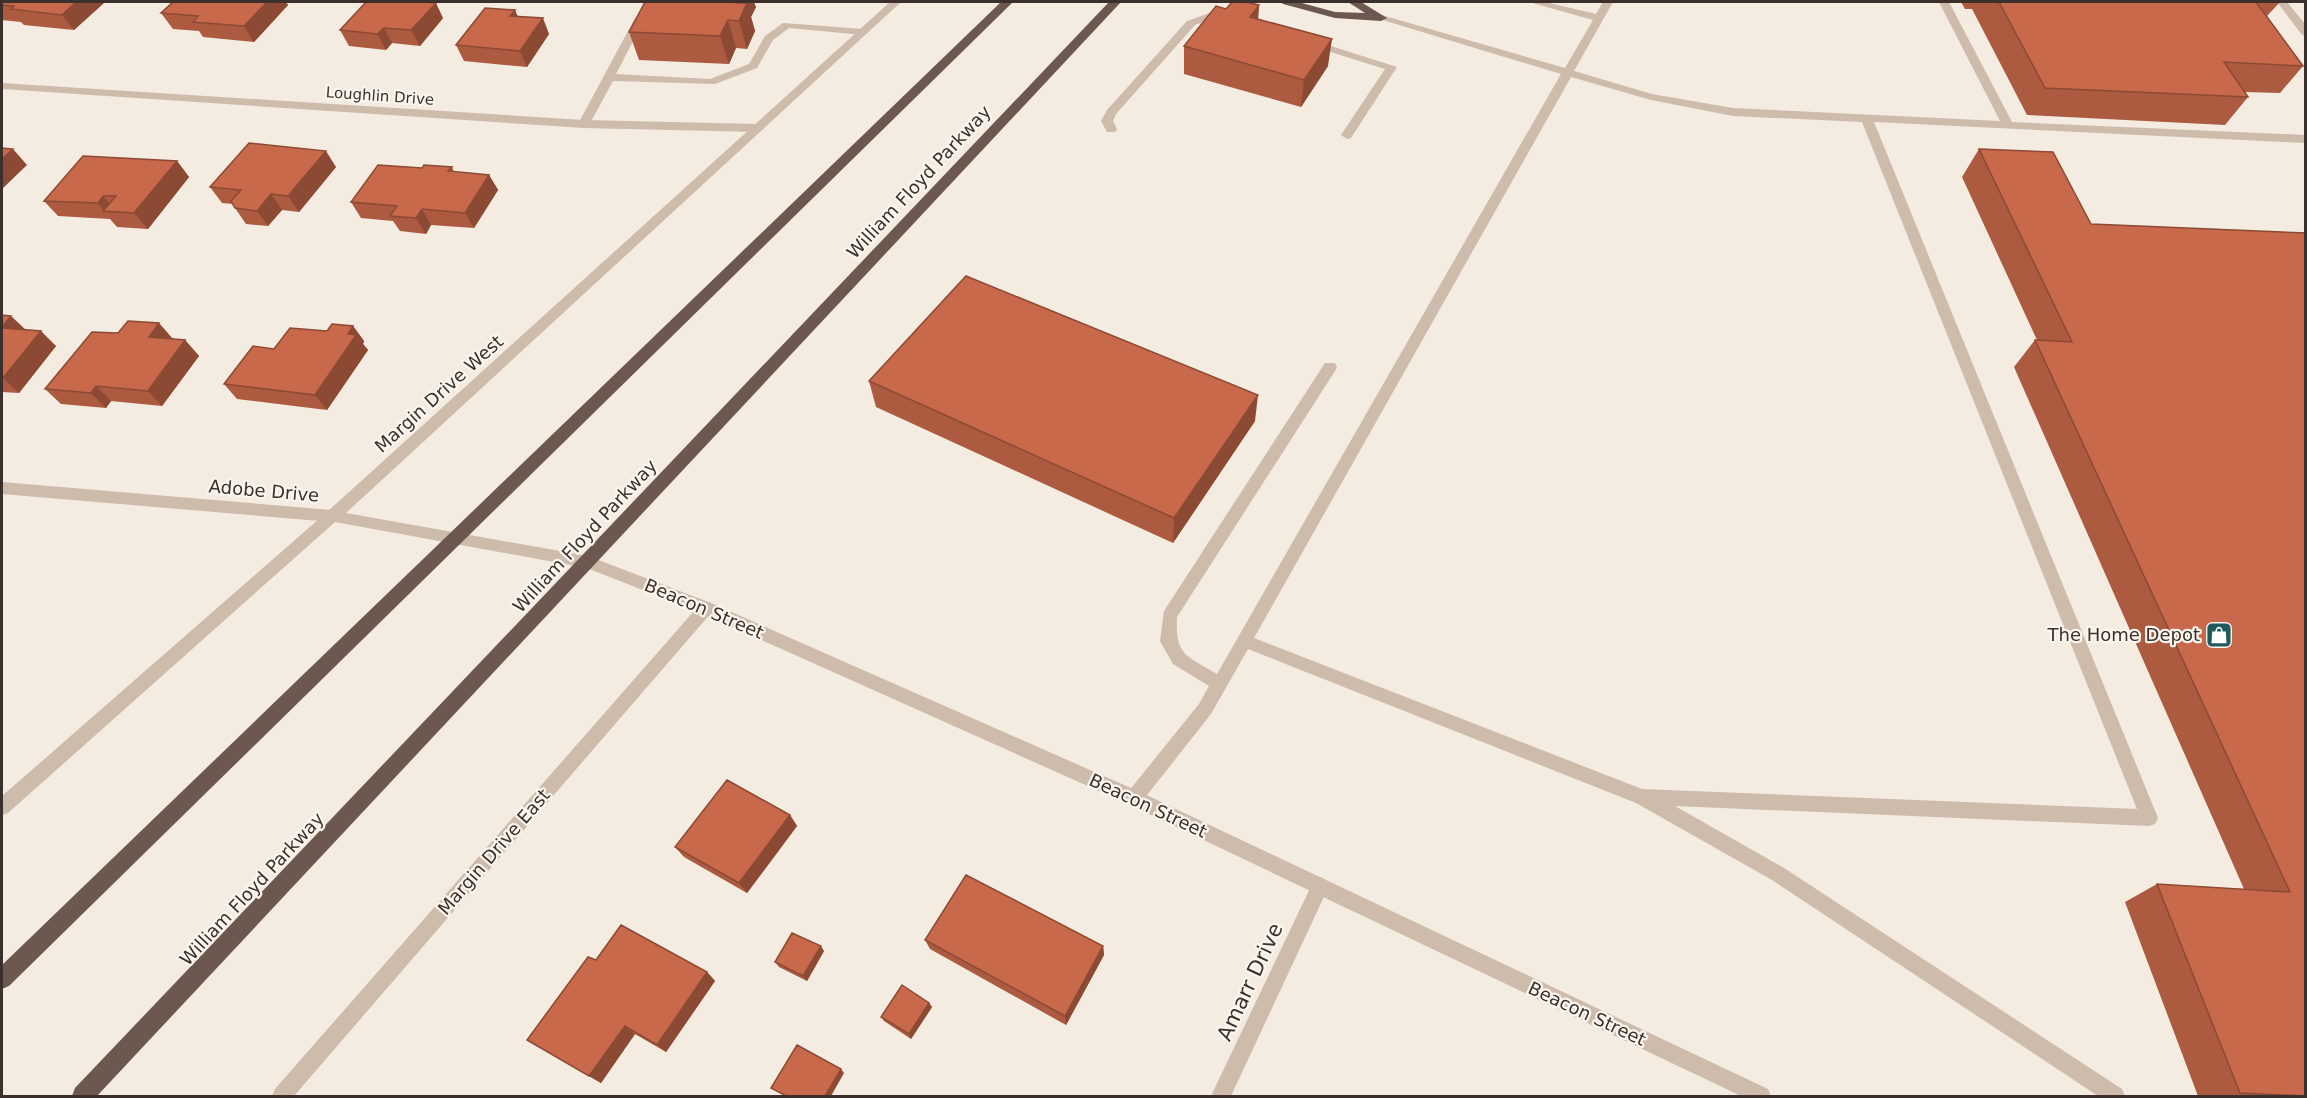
<svg xmlns="http://www.w3.org/2000/svg" width="2307" height="1098" font-family="'DejaVu Sans',sans-serif">
	<rect width="100%" height="100%" fill="#f4ebe1"/>
	<g fill="none" stroke-linecap="round" stroke-linejoin="round">
		<!-- service -->
		<path fill="#cdbbac" fill-rule="evenodd" d="M1529,2H1545L1596,14L1603,2H1613L1574,71L1652,94L1733,108L2000,121L1939,2H1949L2012,122L2306,135V143L1874,122L2158,818L2155,824L2149,826L1675,806L1784,868L2122,1089L2125,1096H2098L1772,880L1636,803L1248,649L1211,714L1140,804L1134,806L1128,804L1125,798L1128,792L1199,704L1209,686L1173,664L1160,641L1164,611L1325,363H1335L1337,367L1335,371L1177,617C1175,656 1186,655 1217,674L1561,74L1376,18L1381,15L1385,16L1565,68L1593,20ZM1571,77L1651,100L1733,116L1862,122L2137,809L1642,789L1254,638Z
			M2277,2H2287L2306,25V36L2302,35Z
			M1210,13L1230,19L1225,22L1211,19L1195,25L1116,114L1113,121L1117,129L1115,132H1107L1101,121L1107,110L1187,21Z
			M640,15L645,18L616,74L710,79L749,64L765,36L783,23L863,29L868,32L863,35L789,28L773,40L757,68L715,84L613,81L588,127H580L578,124L635,18Z
			M1312,40L1397,67L1351,138L1347,139L1341,135L1385,69L1308,45L1307,43Z"/>
		<!-- minor -->
		<path fill="#cdbbac" fill-rule="evenodd" d="M2,83L584,120L757,124L763,128L757,132L584,128L2,89Z
			M2,482L332,510L337,512L339,516L337,520L332,522L2,494Z
			M706,601L711,603L714,608L711,613L294,1096H272L275,1089L701,603Z
			M1320,877L1326,880L1329,886L1231,1096H1211L1314,880Z"/>
		<!-- tertiary -->
		<path fill="#cdbbac" fill-rule="evenodd" d="M890,2H901L346,513L588,556L711,603L1140,792L1768,1089L1771,1096H1741L1128,804L701,613L587,568L335,522L8,813L2,815V796L327,512Z"/>
		<!-- trunk -->
		<path fill="#6c584f" fill-rule="evenodd" d="M1001,2H1013L9,986L2,989V965Z
			M1109,2H1121L97,1096H72L75,1088Z
			M1281,2H1298L1335,12L1365,13L1348,2H1361L1387,18L1381,21L1335,18L1283,4Z"/>
	</g>
	<!-- wall -->
	<path fill="#ac5a40" d="M2,2H105L74,30L24,25L21,22L2,20Z
		M173,2H286L288,5L254,42L203,37L199,31L173,29L161,13Z
		M1961,2H2280L2267,16L2303,66L2280,93L2244,92L2248,97L2225,125L2027,115L1972,9H1965Z
		M1259,5L1258,19L1328,66L1301,107L1184,74V46L1226,9Z
		M756,7L751,17L755,31L747,49L736,48L729,64L639,60L629,32Z
		M515,10L517,16L549,34L527,67L464,61L456,45Z
		M443,18L420,46L392,43L386,50L349,46L340,30Z
		M1979,149L2091,224L2306,233V1096H2198L2125,902L2157,884L2244,889L2014,367L2035,340H2037L1962,177Z
		M177,161L189,177L148,229L117,227L110,219L58,216L44,201Z
		M336,167L299,212L282,210L268,226L246,224L235,208L233,204L222,203L210,187Z
		M452,167L454,172L489,175L498,190L474,228L431,225L426,234L400,231L393,221L361,218L351,202L422,168Z
		M2,315L25,330L56,346L19,393L2,392Z
		M353,326L364,341L363,344L368,350L327,410L237,399L224,384L327,331Z
		M173,339L185,340L199,356L162,406L111,401L106,408L61,404L45,389Z
		M869,381L1255,421L1173,543L876,407Z
		M790,815L797,826L747,893L684,857L675,847Z
		M925,940L1103,946L1104,955L1066,1025L930,949Z
		M824,951L807,981L779,967L775,962Z
		M596,960L707,972L715,981L666,1052L635,1034L601,1083L527,1040Z
		M929,1003L932,1007L911,1039L884,1021L881,1017Z"/>
	<!-- shaded-wall -->
	<path fill="#8c4a34" d="M76,2H105L74,30L62,15Z
		M267,2H286L288,5L254,42L244,26Z
		M738,2H754L756,7L751,17L755,31L747,49L739,21L737,3Z
		M436,3L443,18L420,46L411,30Z
		M1259,5L1257,32L1250,17Z
		M515,10L522,26L510,16Z
		M543,18L549,34L527,67L520,51Z
		M728,20L736,48L729,64L720,36Z
		M384,28L392,43L386,50L377,34Z
		M1332,39L1328,66L1301,107L1304,80Z
		M13,149L27,165L2,189V159Z
		M326,151L336,167L299,212L288,196Z
		M177,161L189,177L148,229L134,213Z
		M489,175L498,190L474,228L465,213Z
		M271,194L282,210L268,226L257,211Z
		M103,196L117,212L104,211L98,203Z
		M422,209L431,225L426,234L416,218Z
		M11,316L27,331L2,330V327Z
		M159,323L173,339L163,352L149,337Z
		M353,326L364,341L363,344L368,350L327,410L315,395L348,334Z
		M41,331L56,346L19,393L3,378Z
		M185,340L199,356L162,406L148,391Z
		M96,386L111,401L106,408L91,393Z
		M1258,395L1255,421L1173,543L1174,518Z
		M790,815L797,826L747,893L739,883Z
		M821,946L824,951L807,981L803,976Z
		M1103,946L1104,955L1066,1025L1065,1016Z
		M707,972L715,981L666,1052L657,1045Z
		M929,1003L932,1007L911,1039L909,1034Z
		M625,1026L635,1034L601,1083L589,1076Z
		M841,1069L844,1073L831,1096H825Z"/>
	<!-- building -->
	<path fill="#c8694b" stroke="#8c4a34" stroke-width="1.5" d="M2,2H76L62,15L11,9L14,6L2,5Z
		M173,2H267L244,26L193,22L198,16L161,13Z
		M366,2H424L436,3L411,30L384,28L377,34L340,30Z
		M645,2H738L737,3H747L739,21L728,20L720,36L629,32Z
		M1232,2H1246L1259,5L1250,17L1332,39L1304,80L1184,46L1216,6L1226,9Z
		M1999,2H2256L2303,66L2224,62L2248,97L2045,88Z
		M485,8L515,10L510,16L543,18L520,51L456,45Z
		M249,143L326,151L288,196L271,194L257,211L235,208L231,201L241,190L210,187Z
		M2,148L13,149L2,159Z
		M1979,149L2053,152L2091,224L2306,233V1096L2240,1093L2157,884L2290,892L2035,340L2072,342Z
		M83,156L177,161L134,213L103,211L116,196H103L98,203L44,201Z
		M378,165L422,168L424,165L452,167L448,171L489,175L465,213L422,209L416,218L390,216L397,206L351,202Z
		M966,276L1258,395L1174,518L869,381Z
		M2,315L11,316L2,327Z
		M128,321L159,323L149,337L185,340L148,391L96,386L91,393L45,389L92,332L118,333Z
		M332,324L353,326L348,334L356,335L315,395L224,384L253,346L274,349L290,328L327,331Z
		M2,328L41,331L3,378H2Z
		M727,780L790,815L739,883L675,847Z
		M966,875L1103,946L1065,1016L925,940Z
		M621,925L707,972L657,1045L625,1026L589,1076L527,1040L588,957L596,960Z
		M792,933L821,946L803,976L775,962Z
		M902,985L929,1003L909,1034L881,1017Z
		M797,1045L841,1069L825,1096H786L771,1088Z"/>
	<!-- icons -->
	<defs>
		<symbol id="shop-square" viewBox="-11 -11 22 22"><rect x="-9" y="-9" width="18" height="18" rx="4" fill="#1f5a5e" stroke="#fbf5ee"/><path d="M-5-2.5h2.3a2.7 3.5 0 0 1 5.4 0H5L5.5 6h-11ZM-1.5-2.5h3a1.5 2.3 0 0 0-3 0Z" fill="#fff"/></symbol>
	</defs>
	<g fill-rule="evenodd">
		<use href="#shop-square" x="2204" y="620" width="30" height="30"/>
	</g>
	<g text-anchor="middle" stroke-width="4.5" stroke-linejoin="round" paint-order="stroke">
		<!-- far-street labels -->
		<g font-size="15" fill="#3b302b" stroke="#fbf5ee">
			<text transform="translate(380 96) rotate(4)" y="5">Loughlin Drive</text>
		</g>
		<!-- street labels -->
		<g font-size="18" fill="#3b302b" stroke="#fbf5ee">
			<text transform="translate(919 182) rotate(-47)" y="6">William Floyd Parkway</text>
			<text transform="translate(439 394) rotate(-42)" y="6">Margin Drive West</text>
			<text transform="translate(264 491) rotate(5)" y="6">Adobe Drive</text>
			<text transform="translate(585 536) rotate(-47)" y="6">William Floyd Parkway</text>
			<text transform="translate(704 609) rotate(23)" y="6">Beacon Street</text>
			<text transform="translate(1148 806) rotate(25)" y="6">Beacon Street</text>
			<text transform="translate(494 852) rotate(-49)" y="6">Margin Drive East</text>
			<text transform="translate(252 889) rotate(-47)" y="6">William Floyd Parkway</text>
			<text transform="translate(1587 1014) rotate(25)" y="6">Beacon Street</text>
		</g>
		<!-- poi labels -->
		<g font-size="18" fill="#3b302b" stroke="#fbf5ee" text-anchor="end">
			<text x="2200" y="641">The Home Depot</text>
		</g>
		<!-- near-street labels -->
		<g font-size="21" fill="#3b302b" stroke="#fbf5ee">
			<text transform="translate(1250 982) rotate(-65)" y="7">Amarr Drive</text>
		</g>
	</g>
	<!-- border -->
	<rect width="2307" height="1098" fill="none" stroke="#3b302b" stroke-width="6"/>
</svg>
